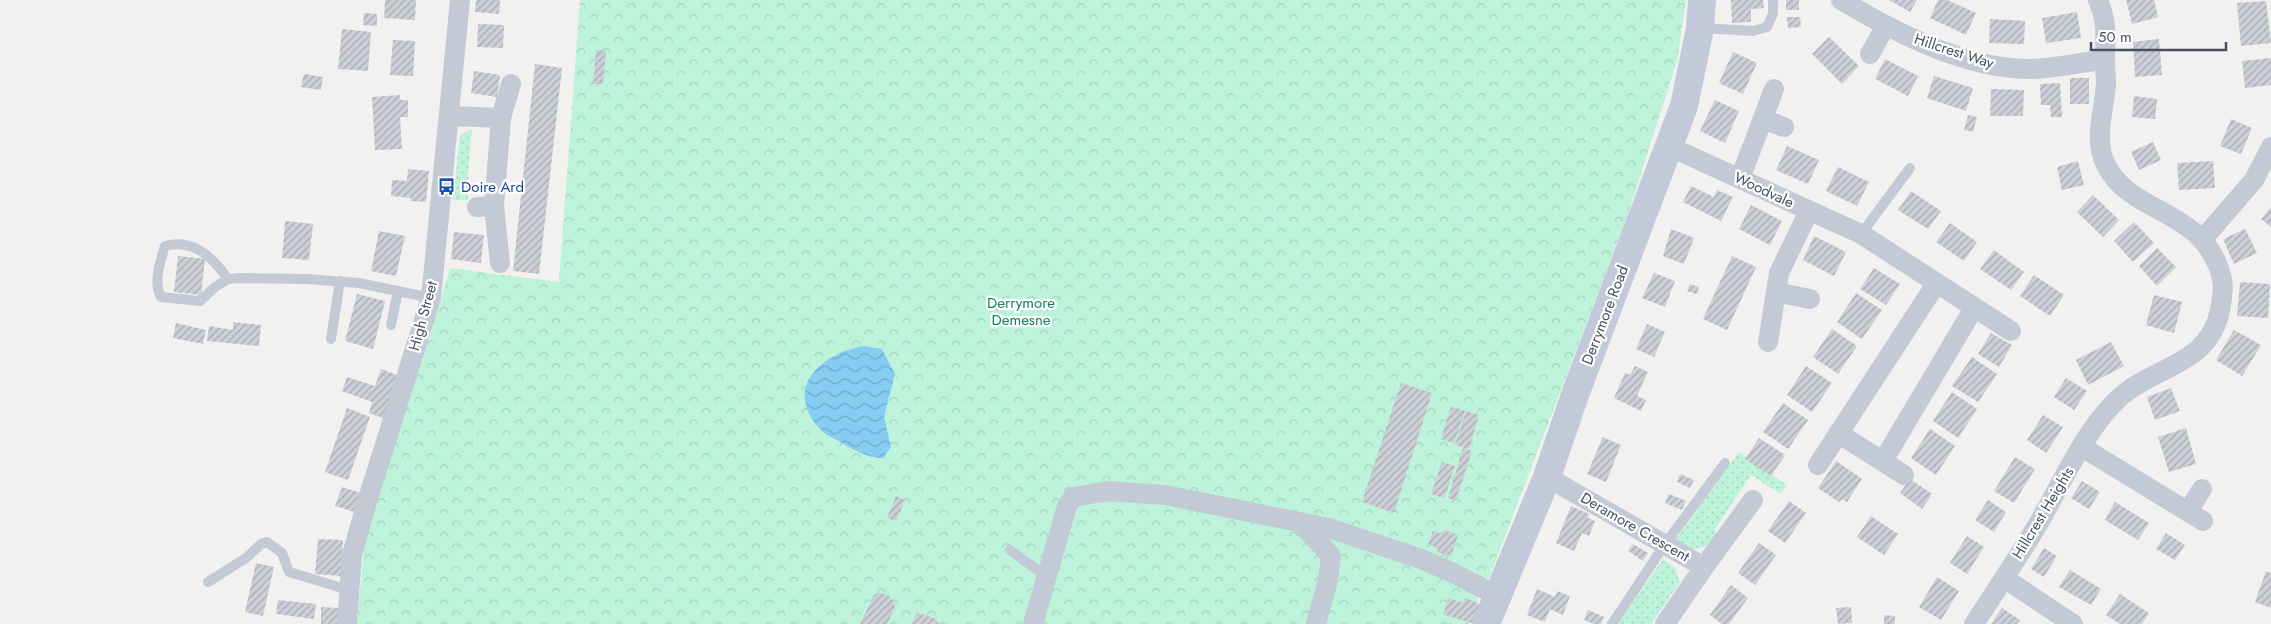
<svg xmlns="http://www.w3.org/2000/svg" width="2271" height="624" font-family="Jost,sans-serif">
	<defs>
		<pattern id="grass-dots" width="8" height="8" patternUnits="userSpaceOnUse" patternTransform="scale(1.25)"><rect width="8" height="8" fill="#bdf3da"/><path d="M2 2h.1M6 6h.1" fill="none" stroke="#a4d2be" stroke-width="1.8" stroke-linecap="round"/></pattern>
		<pattern id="park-crowns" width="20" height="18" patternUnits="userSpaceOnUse" patternTransform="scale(1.25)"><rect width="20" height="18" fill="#bdf3da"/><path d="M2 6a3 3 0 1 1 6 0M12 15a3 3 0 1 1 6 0" fill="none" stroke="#a4d2be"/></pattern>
		<pattern id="water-waves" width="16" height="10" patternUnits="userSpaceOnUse" patternTransform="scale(1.25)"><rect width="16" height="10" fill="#87cdf3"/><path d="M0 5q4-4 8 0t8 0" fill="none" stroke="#70a9c8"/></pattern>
		<pattern id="building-hatch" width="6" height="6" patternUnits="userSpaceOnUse" patternTransform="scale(1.25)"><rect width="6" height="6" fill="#cccfd6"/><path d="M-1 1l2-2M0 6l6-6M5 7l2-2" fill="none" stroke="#a7aab1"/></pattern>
	</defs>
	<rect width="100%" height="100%" fill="#f3f1f0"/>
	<!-- grass -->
	<path fill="url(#grass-dots)" d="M472,129L468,173V200H453L460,135Z
		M1739,452L1787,485L1780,494L1751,475L1715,529L1718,535L1710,545L1689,550L1675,540Z
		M1663,559L1675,568L1680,582L1651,624H1618Z"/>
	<!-- park -->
	<path fill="url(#park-crowns)" d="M580,0H1686L1677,61L1626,220L1489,578L1482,582L1477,597L1478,603L1468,624H357L366,525L432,330L450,268L559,282Z"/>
	<!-- water -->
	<path fill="url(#water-waves)" d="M864,346L882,349L895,374L884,417L891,447L883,458C867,458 854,450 840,442C834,438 826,435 821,430C782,388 820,354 864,346Z"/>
	<!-- building -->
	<path fill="url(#building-hatch)" d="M385,0H416L415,20L384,18Z
		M476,0H500L499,14L475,12Z
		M1731,0H1763L1764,8L1751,9V22L1732,23Z
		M1786,0H1799V10H1786Z
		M1889,0H1917L1910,12Z
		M1938,0H1947L1976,13L1966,35L1930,18Z
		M2126,0H2154L2158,17L2132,24Z
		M2266,1L2271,43L2241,46L2237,3Z
		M2077,12L2081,38L2046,43L2042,18Z
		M364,13L377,14V26L363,25Z
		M1787,17H1800L1801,27L1788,28Z
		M1990,19L2025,21L2024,44L1989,43Z
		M478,24L504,25L503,48L477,47Z
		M342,29L371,32L368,71L338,69Z
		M1829,37L1859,66L1842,84L1812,54Z
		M2159,39L2162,75L2135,77L2133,42Z
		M393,40L415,41L413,76L390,75Z
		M596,50L606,51L603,84H593Z
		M1733,52L1757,63L1743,94L1719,83Z
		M2271,58V85L2245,88L2242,61Z
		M1885,59L1918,76L1908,96L1875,79Z
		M535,64L562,68L539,274L513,271Z
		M474,71L500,75L497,97L471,93Z
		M304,74L323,77L321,90L301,87Z
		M1934,76L1973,88L1966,111L1927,98Z
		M2070,78H2089V104H2070Z
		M2060,83L2062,117H2051L2050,105H2041L2040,84Z
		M1991,89L2024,90L2023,116H1990Z
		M400,95V100H408V117H400L402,149L375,150L372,97Z
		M2134,96L2157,99L2155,119L2132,117Z
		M1715,100L1739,111L1725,143L1700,131Z
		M1968,115L1977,117L1973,132L1964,130Z
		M2231,119L2252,128L2241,154L2220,146Z
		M2153,142L2161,160L2139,170L2131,152Z
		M1787,146L1819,160L1808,184L1776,170Z
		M2078,161L2084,185L2062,190L2057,167Z
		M2213,161L2215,188L2179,190L2177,163Z
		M1838,167L1869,182L1857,206L1826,191Z
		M408,169L429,171L426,202L410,201L411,198L391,196L392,180L407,181Z
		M1691,186L1714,197L1717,190L1733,197L1721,221L1683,202Z
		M1911,191L1941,211L1928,229L1898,210Z
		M2093,195L2119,220L2103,237L2077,212Z
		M1751,205L1782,221L1770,245L1739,229Z
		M2271,207V227L2261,219Z
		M285,221L313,224L309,260L282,258Z
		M2134,222L2154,243L2133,262L2114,241Z
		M1950,223L1977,242L1964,261L1936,242Z
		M1671,229L1694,238L1684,264L1663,256Z
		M2245,229L2257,253L2234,264L2223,239Z
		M379,231L405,236L396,276L371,271Z
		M454,232L484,235L481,263L451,259Z
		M1814,236L1846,252L1834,276L1803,260Z
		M2157,248L2176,267L2157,286L2139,266Z
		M1994,250L2024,272L2011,290L1980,269Z
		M178,256L205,259L201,295L174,292Z
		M1732,256L1756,267L1727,330L1703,319Z
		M1874,268L1900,284L1886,305L1860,289Z
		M1654,273L1675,281L1665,307L1642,298Z
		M2034,275L2064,295L2050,316L2020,296Z
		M2240,282L2270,284L2268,318L2237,316Z
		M1690,284L1699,287L1697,294L1687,291Z
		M1856,293L1882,310L1862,339L1837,322Z
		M357,294L385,301L373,349L345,341Z
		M2154,295L2182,302L2174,333L2146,325Z
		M233,322L261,325L259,346L207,341L209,326L233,330Z
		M176,323L206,330L203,344L173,338Z
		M1647,324L1665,332L1654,357L1636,349Z
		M1832,329L1857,346L1838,374L1813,357Z
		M2234,330L2261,345L2242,376L2216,360Z
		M1991,333L2012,345L1999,367L1978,354Z
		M2111,342L2124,366L2088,385L2076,360Z
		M1972,357L1997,374L1978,402L1952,386Z
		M1635,366L1648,372L1637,396L1646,400L1641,411L1614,398L1625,373L1630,375Z
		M1806,366L1832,383L1812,412L1787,395Z
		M381,369L400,376L386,419L369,413L372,402L342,391L347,377L375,386Z
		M2066,378L2087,391L2074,410L2054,397Z
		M1401,383L1432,393L1394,513L1362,502Z
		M2171,388L2180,411L2155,420L2147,397Z
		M1952,392L1977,409L1958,438L1933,421Z
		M1783,403L1808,420L1788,449L1763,432Z
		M1451,407L1465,411L1454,443L1441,439Z
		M347,408L370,417L348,480L325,472Z
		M1466,411L1479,415L1469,449L1455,445Z
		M2043,415L2063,427L2046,453L2027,440Z
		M2186,428L2196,464L2169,472L2158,437Z
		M1930,429L1955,446L1936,475L1911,458Z
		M1603,437L1621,445L1606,482L1587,474Z
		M1759,438L1785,455L1771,476L1745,459Z
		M1463,448L1472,451L1456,501L1448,498Z
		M2015,457L2035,469L2014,503L1994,491Z
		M1836,461L1862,479L1847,502L1842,499L1839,502L1818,488Z
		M1442,462L1455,466L1444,498L1431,494Z
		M1680,474L1694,480L1690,488L1677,482Z
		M1910,479L1932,494L1922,509L1900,493Z
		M2082,481L2100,492L2089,509L2071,498Z
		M342,487L364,494L358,513L335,506Z
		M1669,494L1686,501L1682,510L1665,503Z
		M896,496L905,500L896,521L887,518Z
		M1988,500L2006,512L1994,532L1975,520Z
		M1789,501L1806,513L1785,543L1768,531Z
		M2115,502L2149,523L2138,540L2105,520Z
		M1571,506L1589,514L1588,518L1595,521L1589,536L1582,533L1574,551L1556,543Z
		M1871,516L1898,534L1884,555L1857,537Z
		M1444,530L1458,535L1451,556L1437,552L1438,548L1428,544L1433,531L1442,534Z
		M2166,533L2185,545L2175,560L2156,549Z
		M1967,536L1984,547L1967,574L1950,563Z
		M318,539L343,540L341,576L315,574Z
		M1759,543L1776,555L1755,585L1738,573Z
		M1633,544L1648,553L1643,561L1628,551Z
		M2044,548L2057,556L2044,577L2031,569Z
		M256,563L274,567L263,616L245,612Z
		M2070,570L2101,589L2091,605L2059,587Z
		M2266,571L2271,573V608L2255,602Z
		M1937,577L1959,591L1941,620L1919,607Z
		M1731,585L1748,598L1729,624H1722L1710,615Z
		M1537,589L1555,597L1557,591L1570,596L1563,615L1550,609L1545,622L1527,615Z
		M878,593L888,595L894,602L895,608L887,624H860L874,595Z
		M2120,594L2149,613L2142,624H2120L2106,615Z
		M1449,598L1463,603L1465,598L1481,605L1474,624L1443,614Z
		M278,600L316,604L314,619L276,614Z
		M321,607L339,608L338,624H321Z
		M1851,607L1852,623L1838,624L1836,608Z
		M2002,608L2020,620L2017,624H1991Z
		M1588,610L1604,617L1601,624H1594L1584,620Z
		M917,613L934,618L940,624H911Z
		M1884,615L1895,616V624H1884Z"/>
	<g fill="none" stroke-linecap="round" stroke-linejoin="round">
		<!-- service -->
		<path stroke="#c3cad6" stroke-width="10" d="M1702,28L1753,31L1767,27L1773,14V0
			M1861,234L1910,168
			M228,279C213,258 194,238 165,246C160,262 153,282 161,297L200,301L215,287L228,279L240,278L306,279L359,283L431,298
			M391,325L398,291
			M331,339L340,281
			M1010,550L1046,576
			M208,582L246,558L261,544L267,542L282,553L289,572L349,590
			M1612,624L1665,544L1725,463"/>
		<!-- minor -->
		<path stroke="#c3cad6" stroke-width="20" d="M1841,0C1896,33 1967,70 2033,69C2056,68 2081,62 2105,60
			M1870,54L1885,27
			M450,116L501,118L494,206L477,207
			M501,118L511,84
			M1763,119L1784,127
			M1668,146L1861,234L2011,331
			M1740,179L1774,89
			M494,206L500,263
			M2202,240L2254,180L2271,147
			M1776,292L1810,299
			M1768,342L1779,273L1809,211
			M1838,433L1904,475
			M2082,447L2203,521
			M1883,461L1974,308
			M1818,465L1936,284
			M1547,477L1704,567L1753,500
			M2188,511L2202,489
			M1300,522L1331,556L1328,580L1316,624
			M2004,578L2073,624
			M347,624L352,555L366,505L431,298L460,0
			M1033,624L1067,506L1073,497L1108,491L1165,495L1329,528L1421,559L1451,572L1498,596
			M1665,624L1704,567
			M1974,624C1997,589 2020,555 2041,519C2064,479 2085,430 2119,398C2155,365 2209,366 2220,310C2222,300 2224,288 2222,279C2206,208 2131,216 2106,165C2093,139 2104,112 2106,84C2106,77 2105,69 2105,61C2105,36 2108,25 2098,0"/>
		<!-- secondary -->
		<path stroke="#c2cada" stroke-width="28" d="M1486,624L1547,477L1576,392L1684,106L1700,28L1702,0"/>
	</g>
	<!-- icons -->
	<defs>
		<symbol id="bus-bare" viewBox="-9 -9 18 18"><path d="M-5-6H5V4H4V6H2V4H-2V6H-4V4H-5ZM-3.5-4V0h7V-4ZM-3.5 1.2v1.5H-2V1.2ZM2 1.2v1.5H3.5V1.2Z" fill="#1a4fb4" stroke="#fff" stroke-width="2.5" paint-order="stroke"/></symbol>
	</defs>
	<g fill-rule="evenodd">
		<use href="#bus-bare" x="434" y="174" width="25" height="25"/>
	</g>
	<g text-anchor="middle" stroke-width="4.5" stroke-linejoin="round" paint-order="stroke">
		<!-- street labels -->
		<g font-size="15" fill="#475060" stroke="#fff">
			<text transform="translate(1954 51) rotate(18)" y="5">Hillcrest Way</text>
			<text transform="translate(1764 190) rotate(25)" y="5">Woodvale</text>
			<text transform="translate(1605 315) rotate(-69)" y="5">Derrymore Road</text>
			<text transform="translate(423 316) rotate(-75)" y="5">High Street</text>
			<text transform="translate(2043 513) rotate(-59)" y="5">Hillcrest Heights</text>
			<text transform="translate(1635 527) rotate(30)" y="5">Deramore Crescent</text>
		</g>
		<!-- transit labels -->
		<g font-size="15" fill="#164399" stroke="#fff" text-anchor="start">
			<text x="461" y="192">Doire Ard</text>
		</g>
		<!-- park labels -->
		<g font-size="15" fill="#10825a" stroke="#fff">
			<text x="1021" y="308">Derrymore<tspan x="1021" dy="17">Demesne</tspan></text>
		</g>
	</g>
	<!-- scale -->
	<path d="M2091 42v8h135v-8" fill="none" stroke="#475060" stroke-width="2.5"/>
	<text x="2098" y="42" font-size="15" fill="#475060" stroke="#ffffff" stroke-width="4" paint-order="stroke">50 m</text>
</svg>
